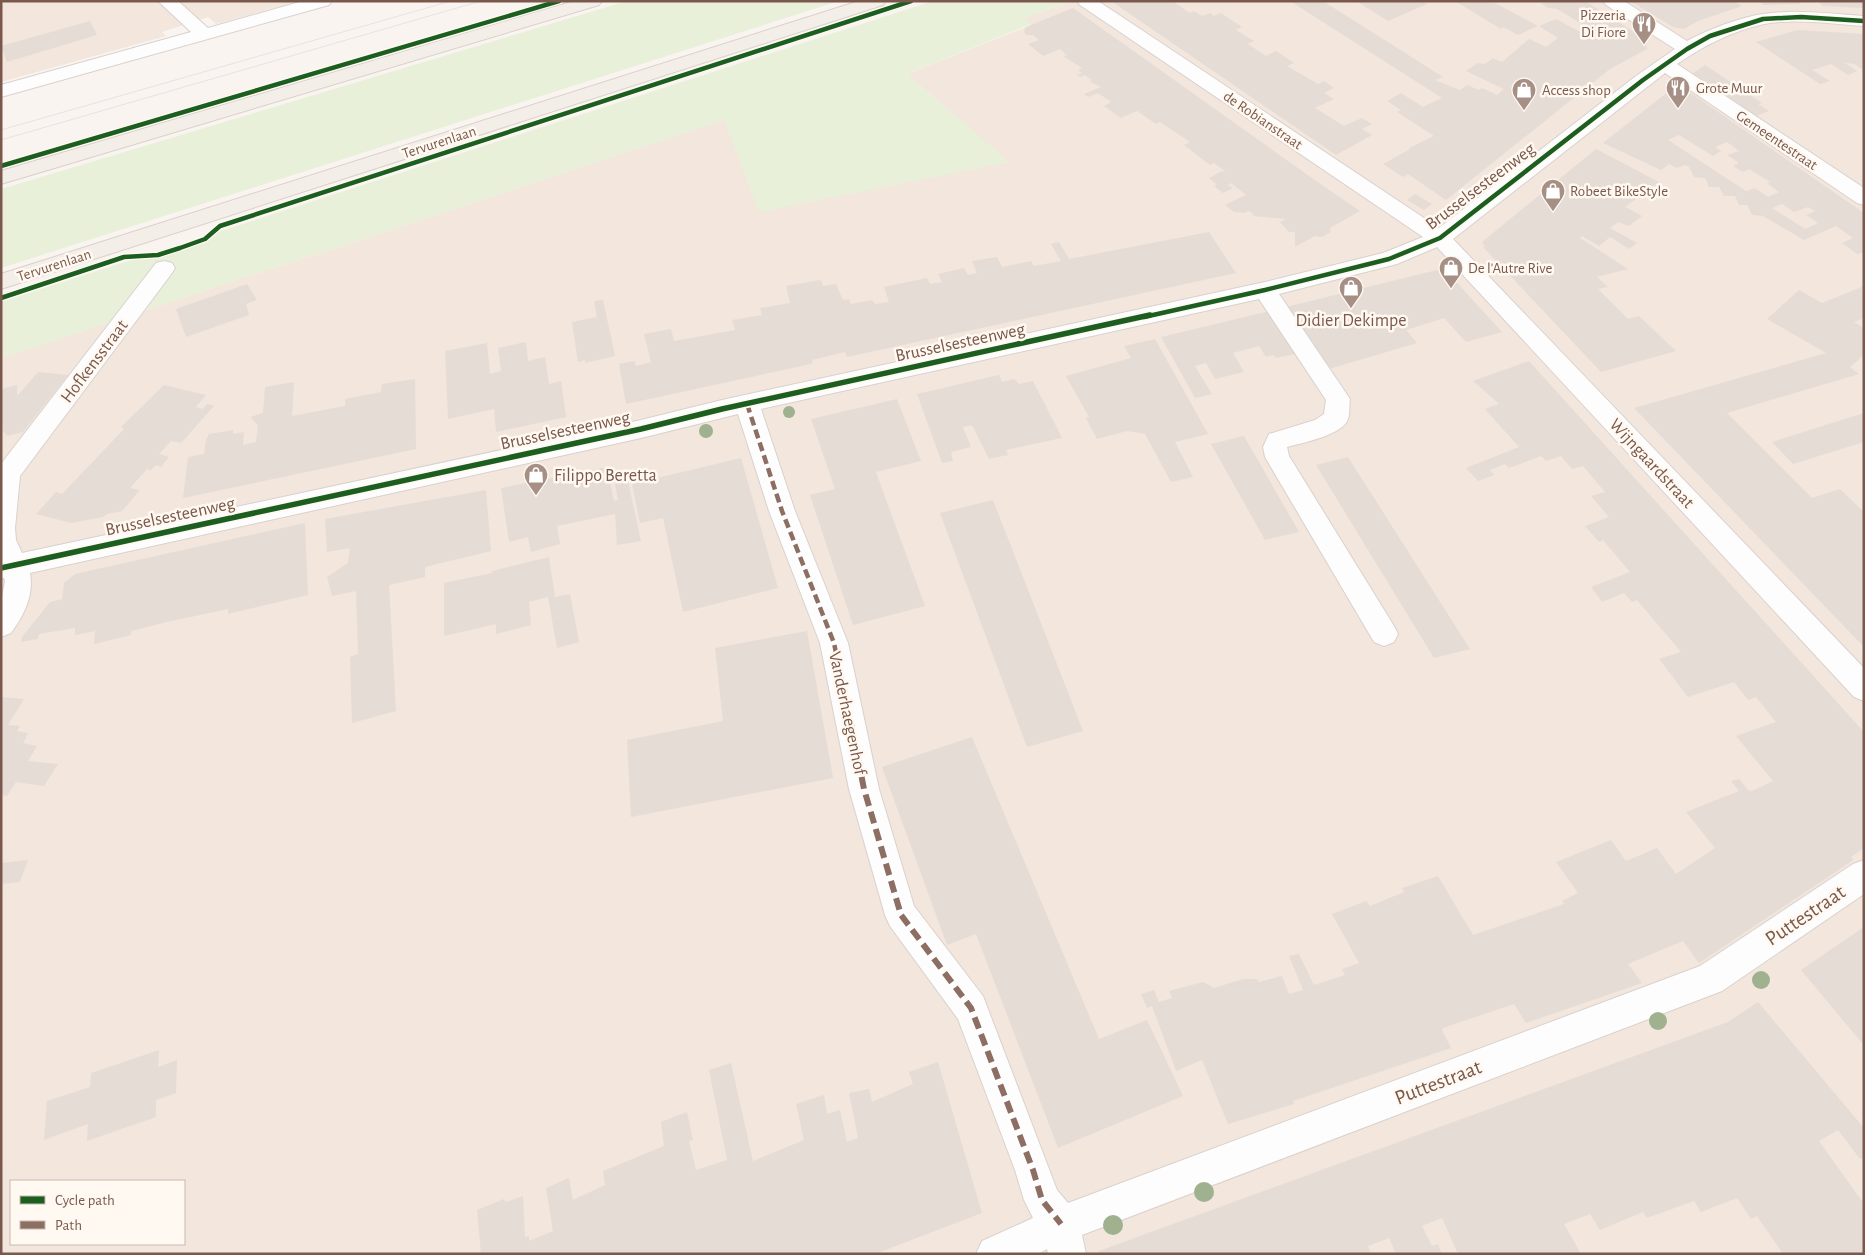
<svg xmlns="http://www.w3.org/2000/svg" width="1865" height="1255" font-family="'Alegreya Sans',sans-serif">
	<rect width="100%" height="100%" fill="#f9f4ef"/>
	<!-- residential -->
	<path fill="#f2e6dd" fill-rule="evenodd" d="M1,1H299L216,24L208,17L162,32L166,36L1,82Z
		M1072,1H1864V1254H1V358L724,120L1009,163L907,74L1031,25L1024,18ZM11,1181H184V1244H11Z"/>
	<!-- green -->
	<path fill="#e8f0da" d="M627,1H839L1,268V189Z
		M933,1H1072L1024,18L1031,24L907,74L1009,162L759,212L724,120L1,358V302Z"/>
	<!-- building -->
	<path fill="#e6dcd6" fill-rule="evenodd" d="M1111,1H1176L1174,2L1190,13L1194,11L1202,16L1210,13L1214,16L1221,13L1242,27L1236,30L1254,41L1248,44L1266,56L1276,51L1294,63L1287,66L1318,84L1324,81L1334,88L1324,93L1334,99L1315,108L1344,126L1362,118L1372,124L1362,129L1372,135L1336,155Z
		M1290,1H1323L1443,77L1435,80L1460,90L1467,85L1479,90L1482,88L1497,95L1504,89L1466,71L1478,63L1485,64L1493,58L1502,62L1529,39L1546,47L1558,38L1539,26L1556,19L1584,34L1592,30L1557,9L1548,8L1541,3H1544L1541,1H1585L1645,39L1647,49L1610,69L1446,200L1408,174L1403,177L1383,164L1410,149L1409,148L1434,136L1397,112L1401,110L1387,101L1401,93L1423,107L1442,98Z
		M1356,1H1422L1427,4L1388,21Z
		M1455,1H1491L1538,26L1518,35L1503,27L1501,29Z
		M1630,1H1734L1742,6L1698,21L1684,29L1673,27Z
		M1760,1H1798L1801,4L1763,5Z
		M1818,1H1864V8L1822,6Z
		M1073,8L1319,183L1360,211L1330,228L1331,232L1322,237L1315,236L1295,247V232H1289L1280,222L1286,219L1252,216L1255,215L1249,211L1244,213L1234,212L1225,205L1246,195L1231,183L1228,185L1233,188L1223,193L1214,186L1217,185L1209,178L1222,171L1226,172L1214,163L1210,165L1184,145L1190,142L1160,122L1156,124L1137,111L1121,118L1104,106L1111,102L1098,93L1088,97L1084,94L1101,87L1089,81L1092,80L1085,75L1080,77L1077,75L1082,73L1078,70L1082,68L1063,56L1067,55L1060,49L1043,56L1028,44L1039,40L1033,35H1026L1024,31L1026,27Z
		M90,21L97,35L7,62L1,46Z
		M1797,30L1864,34V67L1861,69L1855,64L1845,63L1857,71L1848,75L1831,64L1812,70L1830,81L1820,84L1756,42Z
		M1705,65L1762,103L1758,104L1769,111L1756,116L1692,74Z
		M1674,87L1685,89L1864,213V252L1857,254L1842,243L1853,238L1836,226L1804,240L1763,216L1752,215L1747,205H1739L1735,196H1724L1719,187H1709L1705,178L1694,177L1689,167L1685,165L1677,168L1669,164L1661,170L1603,143ZM1679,135L1713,156L1721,151L1715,147L1727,142L1739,151L1727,155L1739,163L1733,166L1743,172L1749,169L1770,182L1767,183L1779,192L1768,197L1755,188L1746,191L1668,140ZM1782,204L1794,212L1808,207L1815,211L1806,215L1818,223L1805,229L1772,208Z
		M1596,149L1659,182L1625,207L1642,216L1629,226L1618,222L1610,228L1637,243L1629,249L1610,237L1599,246L1582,236L1580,238L1628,269L1597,277L1608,287L1598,289L1628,319L1639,316L1676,351L1601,372L1483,247H1485L1482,242Z
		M1415,194L1432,204L1424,210L1407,200Z
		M1209,232L1236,273L847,357L845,352L812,360L813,363L811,364L626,404L619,364L634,361L636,366L651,362L644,334L671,329L674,341L735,330L732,320L762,315L760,308L790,303L786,286L821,280L823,286L836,284L843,300L849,299L851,304L872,300L875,304L889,302L884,287L927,278L930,284L942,282L938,274L964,268L968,275L977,273L972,261L997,257L1002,267L1031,261L1034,266L1061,261L1051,244L1059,242L1069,259Z
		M1437,270L1449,274L1502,332L1466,342L1444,318L1406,330L1417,343L1329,369L1286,307Z
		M247,284L257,300L246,304L249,315L186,337L176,309Z
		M1864,286V318L1854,322L1864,328V355L1850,367L1859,374L1727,413L1812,498L1840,489L1864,512V647L1634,408L1826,353L1767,319L1799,290L1822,303Z
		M603,300L615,356L585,363V360L578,362L572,322L597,317L594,301Z
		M1270,311L1299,353L1276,358L1274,355L1266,357L1259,346L1233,353L1244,372L1215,379L1206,363L1195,366L1212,394L1195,398L1161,337Z
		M1155,339L1208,434L1175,442L1193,477L1171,482L1145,434L1127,431L1097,439L1086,418L1089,417L1066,376L1131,358L1124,346Z
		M526,342L528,361L545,357L549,384L561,381L566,417L496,432L494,409L448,419L445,351L487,343L490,374L501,371L498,348Z
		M1529,361L1864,732V848L1851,857L1853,860L1849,863L1699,963L1683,941L1628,964L1642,983L1526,1023L1514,1004L1443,1028L1442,1030L1451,1048L1293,1101L1294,1104L1228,1124L1202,1060L1176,1071L1152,1006L1147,1008L1141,994L1154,990L1159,1002L1172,998L1169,991L1203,982L1214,988L1243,979H1257L1259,982L1282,976L1289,994L1303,990L1289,956L1299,954L1314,985L1345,975L1342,969L1359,963L1332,914L1366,901L1370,906L1404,892L1402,888L1438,876L1473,935L1564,904L1562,901L1578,893L1556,862L1611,840L1626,861L1657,848L1676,874L1715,848L1686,812L1739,791L1731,781L1739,779L1748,790L1752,791L1773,781L1736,736L1776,722L1756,697L1748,700L1734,682L1688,697L1659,659L1681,652L1637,600L1632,602L1624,593L1602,602L1591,587L1630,572L1603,540L1599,542L1585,526L1609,517L1591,496L1605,492L1583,466L1572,469L1561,456L1546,461L1541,456L1509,468L1505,464L1490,470L1494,475L1478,481L1466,468L1519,447L1485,409L1499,404L1473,381Z
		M38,372L68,375L23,432L7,436L1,429V389L17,385V395L19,394Z
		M999,375L1002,382L1014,379L1019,384L1033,381L1062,438L1006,450L1008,455L989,459L972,425L963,427L971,447L951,452L953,461L942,463L917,394Z
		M415,379L416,449L183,498L188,457L204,454L206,440L209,434L233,430V434L244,432L243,445L256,442L258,425L250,417L263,413L265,387L294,382L292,416L345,406V399L381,392L382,384Z
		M164,385L206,395L196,407L203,409L207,404L214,406L181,443L171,441L159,454L169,457L161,467L156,465L151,470L147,469L130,488L140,490L122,511L107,514L103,517L71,523L36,514L56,492L62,494L124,429L121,427Z
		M897,399L921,461L876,472L925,606L853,625L810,495L835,489L811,419Z
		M1864,413V442L1793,464L1772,442Z
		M1244,436L1299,532L1265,540L1211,444Z
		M1348,457L1470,649L1434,658L1316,465Z
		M741,458L778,588L683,612L663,518L640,523L632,484Z
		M607,467L614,501L618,500L615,484L628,481L641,541L617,545L615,514L557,526L560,544L531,552L528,537L509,542L501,488Z
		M486,490L491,551L425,567V577L389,585L396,711L352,723L350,657L358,654L356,591L332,596L327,577L348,563L350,548L327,552L325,519Z
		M993,500L1083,731L1027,747L940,513Z
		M305,523L308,595L228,614V609L167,622L131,631V635L94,644L95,631L75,635V628L39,634L38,639L21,642L22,637L50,602L62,599L64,583L75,574Z
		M549,557L555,597L570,594L579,642L557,648L548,597L529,602L531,625L496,634V624L444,636V583L492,573V571Z
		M807,631L833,778L631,817L627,740L723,721L715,648Z
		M1,697L24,699L8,725L20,726L17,731L28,733L23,743L37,746L28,761L58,764L44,786L16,782L7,796L1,795Z
		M972,737L1099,1039L1147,1020L1183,1096L1058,1148L976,934L947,945L882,767Z
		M28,860L20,882L1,884V863Z
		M1864,927V1042L1862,1043L1801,970Z
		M1758,1002L1864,1128V1157L1860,1159L1838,1130L1819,1141L1864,1204V1254H1783L1757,1216L1751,1219L1737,1198L1701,1212L1694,1201L1647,1218L1643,1212L1600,1230L1590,1214L1564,1224L1581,1254H1458L1442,1218L1422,1226L1432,1246L1438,1244L1442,1254H1396L1389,1238L1368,1246L1371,1254H1099V1251L1140,1236L1728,1022Z
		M159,1050L158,1067L177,1060L176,1093L156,1100V1117L87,1141L88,1124L44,1140L47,1101L90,1087L91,1073Z
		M938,1062L982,1213L875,1254H481L477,1210L504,1199L506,1202L523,1196L525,1237L529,1236V1241L553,1231L546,1188L569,1178L573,1200L605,1185L603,1171L664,1146L661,1122L687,1112L693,1140L689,1141L696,1170L727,1160L709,1070L731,1063L753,1161L804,1140L796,1104L824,1095L827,1114L840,1110L847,1142L858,1138L849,1093L869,1089L872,1102L913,1084L909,1072Z"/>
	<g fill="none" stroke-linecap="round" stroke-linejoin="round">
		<defs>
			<path id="minor" d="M158,1H178L208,28L303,1H332L329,5L1,97V85L191,32Z
				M1077,1H1098L1439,228L1636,76L1675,49L1606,5L1603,1H1624L1687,41C1707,30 1741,17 1763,14C1796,9 1831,14 1864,16V26C1832,24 1795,18 1764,24C1732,31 1703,46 1677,64L1864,188V205L1857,203L1665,73L1453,239L1864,668V701L1854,697L1437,247L1397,264L1279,294L1350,399C1349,405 1350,413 1348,419C1343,435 1302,443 1287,447L1289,456L1394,626L1398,634L1394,642L1384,646L1374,642L1265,457L1263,447L1269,434L1315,420L1324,414L1326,400L1259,299L761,409L795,511L848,643L879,789L914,906L983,996L1057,1190L1068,1203L1700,966L1853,864L1864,860V894L1722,991L1082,1235L1086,1254H1048L1047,1249L1038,1254H976L982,1241L1033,1218L1024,1200L1015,1170L958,1019L890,926L885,915L849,789L820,643L769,511L738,414L641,438L30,573C34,596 24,615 11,633L1,637V602L5,581L4,578L1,579V464L156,263L164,261L172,263L175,268L172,273L20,476L15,528L16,540L22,553L641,420L722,400L1265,282L1383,253L1423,237L1080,5Z"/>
			<path id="major" d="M574,1H602L599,5L1,184V171Z
				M859,1H886L883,5L1,289V274Z"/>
		</defs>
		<!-- minor casing -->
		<use href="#minor" stroke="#d9d1cd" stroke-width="2"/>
		<!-- major casing -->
		<use href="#major" stroke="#dad0cb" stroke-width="2"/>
		<!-- minor -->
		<use href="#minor" fill="#fefdfd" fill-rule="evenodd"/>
		<!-- major -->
		<use href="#major" fill="#f3eee7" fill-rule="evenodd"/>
		<!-- tram -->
		<path stroke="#e5e3e6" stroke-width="1" d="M1,130L451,1
			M1,140L481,1"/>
		<!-- quiet-far1 -->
		<path stroke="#8d6e63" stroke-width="4.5" stroke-dasharray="9 4.5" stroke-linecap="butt" d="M747,404L782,511L834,643L851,726"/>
		<!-- quiet -->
		<path stroke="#8d6e63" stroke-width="6" stroke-dasharray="12 6" stroke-linecap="butt" d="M851,724L864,789L901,915L971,1008L1033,1170L1042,1200L1061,1224"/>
		<defs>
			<path id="cycleway-far1" d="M1,166L559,1
				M1,298L124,257L158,255L180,248L205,239L220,226L911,1
				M1144,317L1265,290L1389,259L1440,238L1643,80L1687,49L1710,36L1763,19L1801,17L1864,21"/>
			<path id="cycleway" d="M1,568L641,429L722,409L1150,315"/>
		</defs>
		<!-- cycleway-far1 casing -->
		<use href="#cycleway-far1" stroke="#fff9f2" stroke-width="7"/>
		<!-- cycleway casing -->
		<use href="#cycleway" stroke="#fff9f2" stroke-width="9"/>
		<!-- cycleway-far1 -->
		<use href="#cycleway-far1" stroke="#1b5e20" stroke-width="4.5"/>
		<!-- cycleway -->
		<use href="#cycleway" stroke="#1b5e20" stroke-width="5.5"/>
	</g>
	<!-- trees -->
	<g fill="#9fb18f">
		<circle cx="789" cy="412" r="6"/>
		<circle cx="706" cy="431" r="7"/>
		<circle cx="1761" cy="980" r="9"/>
		<circle cx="1658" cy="1021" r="9"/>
		<circle cx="1204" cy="1192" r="10"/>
		<circle cx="1113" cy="1225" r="10"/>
	</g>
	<!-- icons -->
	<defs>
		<symbol id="restaurant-pin" viewBox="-11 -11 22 30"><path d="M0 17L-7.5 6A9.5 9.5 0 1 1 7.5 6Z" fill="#a68f85" stroke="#fff9f2"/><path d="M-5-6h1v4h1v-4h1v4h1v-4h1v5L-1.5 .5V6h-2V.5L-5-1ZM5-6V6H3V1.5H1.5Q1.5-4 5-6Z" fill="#fff"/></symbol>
		<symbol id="shop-pin" viewBox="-11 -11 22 30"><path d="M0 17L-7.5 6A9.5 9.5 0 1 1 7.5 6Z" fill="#a68f85" stroke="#fff9f2"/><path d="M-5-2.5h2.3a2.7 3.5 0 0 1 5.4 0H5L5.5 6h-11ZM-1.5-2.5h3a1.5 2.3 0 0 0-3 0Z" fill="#fff"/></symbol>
	</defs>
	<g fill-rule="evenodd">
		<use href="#restaurant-pin" x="1630" y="10" width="28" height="38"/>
		<use href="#restaurant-pin" x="1664" y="74" width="28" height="38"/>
		<use href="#shop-pin" x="1510" y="76" width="28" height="38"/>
		<use href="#shop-pin" x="1539" y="177" width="28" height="38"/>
		<use href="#shop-pin" x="1437" y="254" width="28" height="38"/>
		<use href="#shop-pin" x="1337" y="274" width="28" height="38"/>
		<use href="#shop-pin" x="522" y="461" width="28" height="38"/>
	</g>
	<g text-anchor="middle" stroke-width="5" stroke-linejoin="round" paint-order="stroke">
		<!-- far-poi labels -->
		<g font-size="15" fill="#7a594c" stroke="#fff9f2" text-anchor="start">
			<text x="1626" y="20" text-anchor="end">Pizzeria<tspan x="1626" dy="17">Di Fiore</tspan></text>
			<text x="1696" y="93">Grote Muur</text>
			<text x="1542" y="95">Access shop</text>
			<text x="1570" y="196">Robeet BikeStyle</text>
			<text x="1468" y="273">De l'Autre Rive</text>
		</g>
		<!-- far-street labels -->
		<g font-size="15" fill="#7a594c" stroke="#fff9f2">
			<text transform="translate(1263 120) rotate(34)" y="5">de Robianstraat</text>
			<text transform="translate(1777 140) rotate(34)" y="5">Gemeentestraat</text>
			<text transform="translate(439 142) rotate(-18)" y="5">Tervurenlaan</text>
			<text transform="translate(54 265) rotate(-18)" y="5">Tervurenlaan</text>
		</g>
		<!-- street labels -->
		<g font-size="18" fill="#7a594c" stroke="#fff9f2">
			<text transform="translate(1480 186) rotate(-37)" y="6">Brusselsesteenweg</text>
			<text transform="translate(960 342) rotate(-12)" y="6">Brusselsesteenweg</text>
			<text transform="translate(94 361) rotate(-53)" y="6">Hofkensstraat</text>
			<text transform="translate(565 430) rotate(-12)" y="6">Brusselsesteenweg</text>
			<text transform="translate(1652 463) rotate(47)" y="6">Wijngaardstraat</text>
			<text transform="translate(170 516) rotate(-12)" y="6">Brusselsesteenweg</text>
			<text transform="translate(848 713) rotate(78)" y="6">Vanderhaegenhof</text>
		</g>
		<!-- poi labels -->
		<g font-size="18" fill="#7a594c" stroke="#fff9f2">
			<text x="1351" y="326">Didier Dekimpe</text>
			<text x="554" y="481" text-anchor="start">Filippo Beretta</text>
		</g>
		<!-- near-street labels -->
		<g font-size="21" fill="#7a594c" stroke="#fff9f2">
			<text transform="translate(1805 915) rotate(-34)" y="7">Puttestraat</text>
			<text transform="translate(1438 1082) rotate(-21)" y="7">Puttestraat</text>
		</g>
	</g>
	<!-- border -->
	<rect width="1865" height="1255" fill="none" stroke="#7a594c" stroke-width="5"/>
	<!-- legend -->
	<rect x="10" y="1180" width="175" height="65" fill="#fff9f2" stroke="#cab9b0"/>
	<rect x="20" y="1196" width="25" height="8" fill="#1b5e20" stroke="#cab9b0"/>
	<text x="55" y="1205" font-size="15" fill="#7a594c">Cycle path</text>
	<rect x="20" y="1221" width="25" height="8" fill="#8d6e63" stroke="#cab9b0"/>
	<text x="55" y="1230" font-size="15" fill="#7a594c">Path</text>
</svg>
